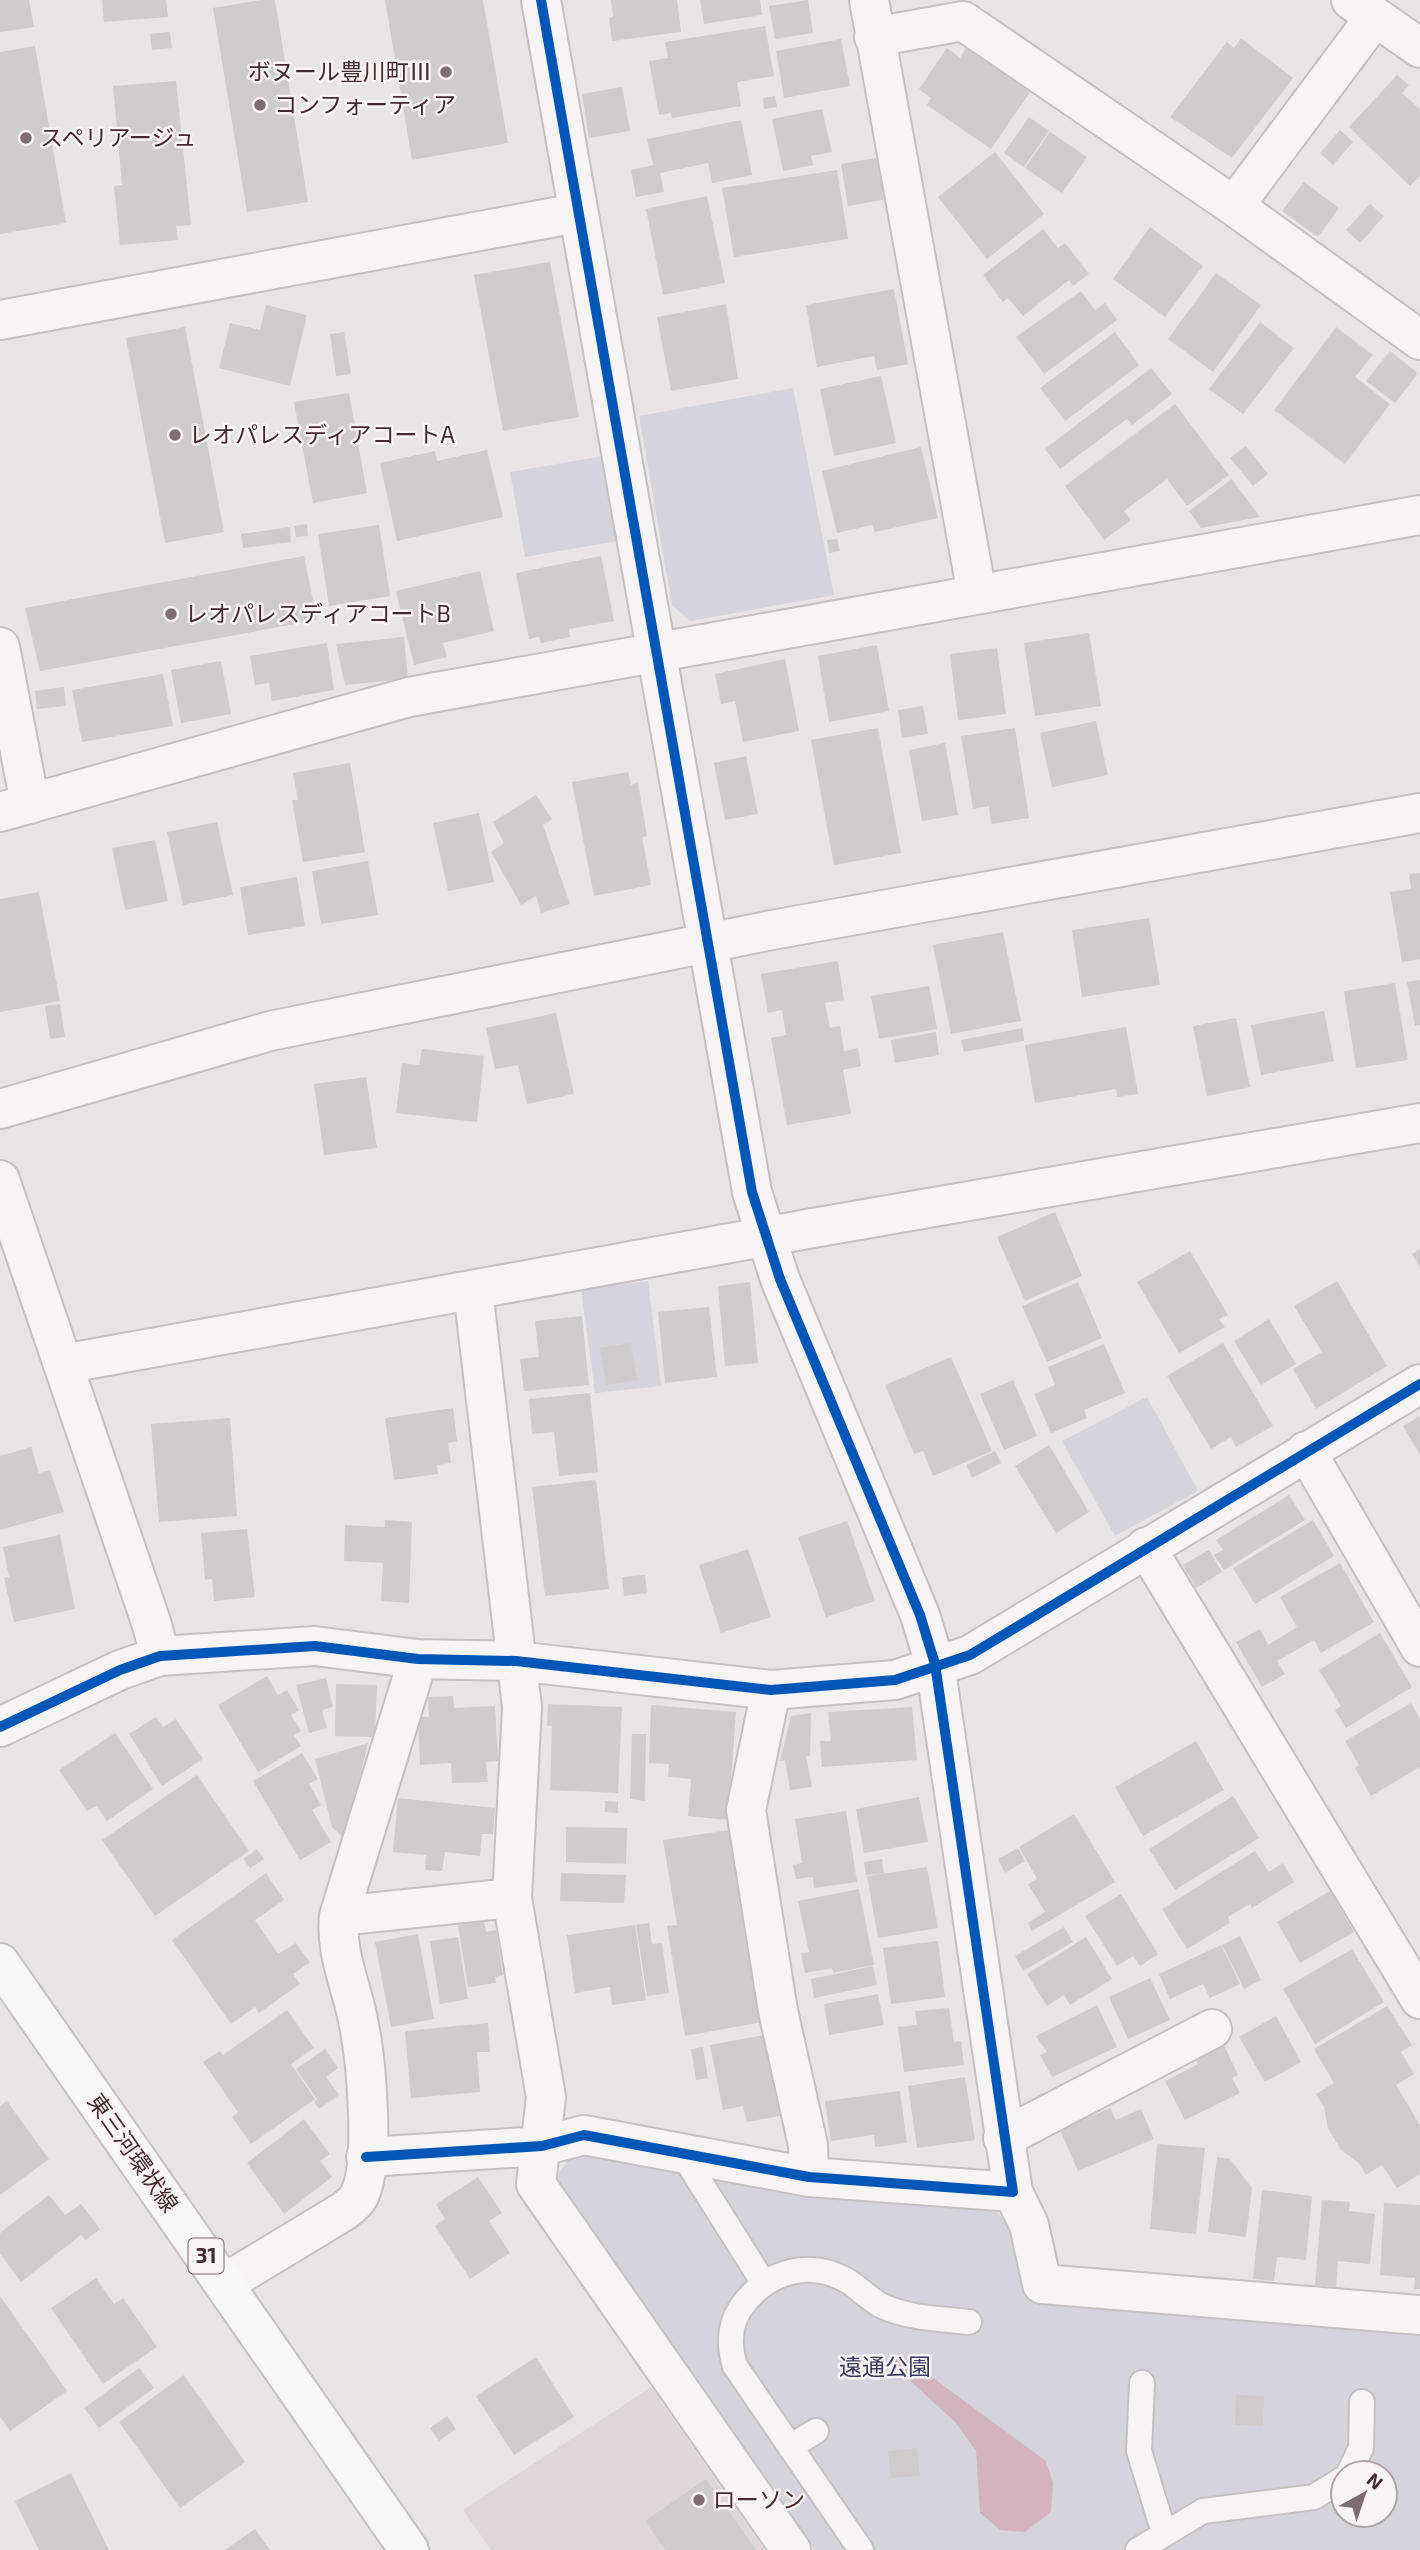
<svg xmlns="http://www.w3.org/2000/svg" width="1420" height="2550" font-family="'Exo 2','Noto Sans JP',sans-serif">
	<rect width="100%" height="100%" fill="#e9e5e6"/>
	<!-- built -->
	<path fill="#dfd6d9" d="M651,2387L765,2550H491L463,2510Z"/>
	<!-- green -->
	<path fill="#d5d4dd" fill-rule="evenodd" d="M793,388L834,595L690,621L672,605L639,416Z
		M603,456L618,541L525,557L510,472Z
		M648,1281L661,1386L595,1393L581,1289Z
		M1147,1397L1198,1491L1115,1536L1062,1441Z
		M573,2153L714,2179L995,2211L1017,2230L1033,2299L1420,2329V2550H814L555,2178ZM1343,2473H1385V2515H1343Z"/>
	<!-- water -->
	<path fill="#d3b4be" d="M899,2353L1046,2461L1053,2483L1051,2512L1025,2532L1000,2530L980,2513L976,2451L956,2423L890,2362Z"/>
	<!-- building -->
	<path fill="#d0cbcc" d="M0,0H29L34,27L0,32Z
		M102,0H166L168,17L104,22Z
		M261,0H275L308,202L247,212L213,8Z
		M385,0H483L508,143L412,160Z
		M611,0H677L681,32L612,41L609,18L613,17Z
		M700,0H760L762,15L704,24Z
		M808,0L813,33L775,39L769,6Z
		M765,26L774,76L737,82L741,106L672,118L671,113L659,115L649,61L668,58L665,42Z
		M170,32L172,48L152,50L150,34Z
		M1241,38L1293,78L1232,158L1170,117L1227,42L1234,48Z
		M841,39L850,86L784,98L776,51Z
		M35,46L66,223L0,234V52Z
		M947,48L960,58L966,48L1030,92L991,149L927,105L931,98L919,89Z
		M1397,75L1409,85L1402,93L1420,109V176L1410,186L1349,127Z
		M176,81L191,225L176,226L178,240L120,245L114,186L122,185L113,86Z
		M622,87L630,131L589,138L582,94Z
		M775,96L777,107L764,109L763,98Z
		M822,109L832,152L811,156L813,165L783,171L772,119Z
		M1029,117L1049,131L1024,167L1004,153Z
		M741,120L752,175L712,183L708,163L660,173L664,192L636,197L631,170L653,165L647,139Z
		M1340,130L1353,142L1333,165L1320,153Z
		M1050,132L1087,157L1062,193L1025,168Z
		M995,152L1044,214L987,259L938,197Z
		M881,157L888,199L848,206L841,164Z
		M837,170L848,239L734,257L722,188Z
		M1304,182L1339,208L1318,237L1282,211Z
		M707,196L725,283L663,295L646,209Z
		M1370,204L1384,216L1360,243L1346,230Z
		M1150,227L1203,266L1165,317L1113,279Z
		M1043,229L1058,248L1065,243L1089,274L1073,286L1069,280L1023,316L1008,298L1003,302L983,275Z
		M550,262L579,417L503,431L474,275Z
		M1216,273L1261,305L1213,372L1168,339Z
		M894,289L908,364L877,370L874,356L817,367L806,305Z
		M1081,291L1095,310L1105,303L1117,320L1044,374L1016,337Z
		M726,304L738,379L671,391L657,317Z
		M266,305L307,315L290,386L219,368L230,323L260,330Z
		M1260,322L1294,348L1243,414L1209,389Z
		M185,327L224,532L165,543L126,338Z
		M1336,327L1373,355L1355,377L1390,404L1345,464L1274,410Z
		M344,332L351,374L336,376L330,334Z
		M1115,332L1139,365L1065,421L1040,388Z
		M1390,351L1418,373L1395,403L1366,381Z
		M1151,368L1172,394L1132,425L1127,419L1060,469L1045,449Z
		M881,376L896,443L834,456L820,389Z
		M349,393L367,493L313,503L294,402Z
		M1175,404L1229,475L1187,506L1167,479L1124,511L1131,520L1104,540L1065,486Z
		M1246,446L1268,474L1253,486L1230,458Z
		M921,447L938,518L875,532L872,525L837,533L822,471Z
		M487,450L503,517L397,541L380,463L435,451L437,461Z
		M1232,479L1260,517L1201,528L1189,511Z
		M307,524L308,536L296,537L294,526Z
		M379,525L390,596L329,606L318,534Z
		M290,527L291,542L243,548L241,534Z
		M837,539L840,551L829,553L827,540Z
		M304,556L317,620L40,671L25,608Z
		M601,556L614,621L569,629L570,637L541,643L539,637L529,639L516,573Z
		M480,571L494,631L443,643L447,657L414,665L396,591Z
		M1089,633L1101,706L1035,716L1024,643Z
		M404,637L408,679L345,685L336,644Z
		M327,643L334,690L272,701L269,683L255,685L250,656Z
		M877,645L889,711L829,722L818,656Z
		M997,648L1006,714L958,720L950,654Z
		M785,659L799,731L743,742L735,701L721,704L715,674Z
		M221,661L231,714L181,723L171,670Z
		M163,674L173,726L82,742L72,690Z
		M64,687L66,706L37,709L35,691Z
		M923,706L928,734L902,738L898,710Z
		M1096,721L1108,775L1052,787L1040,733Z
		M878,728L901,853L834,865L811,740Z
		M1015,728L1029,818L991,824L989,806L973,809L961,736Z
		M945,743L958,815L922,821L909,750Z
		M746,756L758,814L725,820L714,763Z
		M350,763L365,852L303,862L292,800H298L293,773Z
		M628,772L631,785L638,783L647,836L642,837L651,885L594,896L572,782Z
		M536,795L552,819L543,825L570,904L541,913L536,896L521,905L491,852L504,843L493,822Z
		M479,813L494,882L448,891L433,823Z
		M217,822L233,895L183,905L167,832Z
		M155,840L168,901L125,910L112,848Z
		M368,861L378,915L321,924L312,871Z
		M1420,873V959L1402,962L1390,892L1411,889L1409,874Z
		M297,877L305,926L248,935L240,887Z
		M39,892L60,1001L0,1012V899Z
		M1149,918L1160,985L1082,997L1072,930Z
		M1003,932L1021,1021L951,1034L933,945Z
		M838,961L844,1000L825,1003L830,1028L840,1026L844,1051L858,1048L861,1066L843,1070L851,1114L787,1125L771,1038L786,1035L782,1010L768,1013L761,974Z
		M1420,980V1025L1415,1026L1407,982Z
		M1395,983L1408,1060L1356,1068L1344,991Z
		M929,986L937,1029L879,1039L871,996Z
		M60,1004L65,1037L50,1039L45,1006Z
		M1324,1011L1334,1061L1261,1075L1251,1025Z
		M556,1013L574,1094L527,1104L518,1065L495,1069L486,1028Z
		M1236,1018L1250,1087L1207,1096L1193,1026Z
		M1126,1027L1138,1094L1117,1097L1116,1089L1035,1103L1025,1045Z
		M1023,1028L1024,1041L964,1052L961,1040Z
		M936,1032L939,1055L895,1063L891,1040Z
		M422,1049L484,1056L477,1122L396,1113L402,1063L419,1065Z
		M366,1077L377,1148L324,1155L314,1084Z
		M1055,1212L1082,1276L1025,1301L997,1237Z
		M1420,1249V1267L1412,1254Z
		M1190,1251L1228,1315L1219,1319L1225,1327L1179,1353L1137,1282Z
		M1337,1281L1387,1366L1316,1409L1293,1369L1322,1352L1294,1306Z
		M750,1282L758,1363L725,1366L718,1286Z
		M1078,1282L1102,1338L1047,1362L1022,1306Z
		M709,1307L717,1377L665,1383L658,1312Z
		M582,1316L589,1385L524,1391L520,1359L539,1357L535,1321Z
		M1269,1319L1296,1364L1261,1385L1234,1341Z
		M631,1343L637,1380L606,1385L600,1348Z
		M1223,1343L1273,1426L1236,1447L1231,1437L1211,1449L1167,1376Z
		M1104,1344L1125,1393L1084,1410L1087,1418L1051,1433L1034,1394L1055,1385L1048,1367Z
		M951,1357L992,1451L933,1476L923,1451L914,1454L885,1385Z
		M1013,1380L1037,1436L1004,1450L980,1394Z
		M590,1393L598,1472L559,1476L554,1432L532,1434L529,1399Z
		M453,1408L457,1441L448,1443L451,1463L437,1465L438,1474L394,1480L385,1418Z
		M1420,1416V1455L1403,1426Z
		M230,1418L237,1516L159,1522L151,1424Z
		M1049,1445L1089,1512L1056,1533L1015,1466Z
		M31,1447L39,1473L50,1470L64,1512L0,1530V1456Z
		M995,1451L1001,1463L972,1478L966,1465Z
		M596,1480L609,1589L545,1596L532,1487Z
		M1289,1495L1305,1520L1224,1570L1214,1555L1223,1550L1216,1540Z
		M385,1520L412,1522L409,1603L381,1601L383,1563L344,1561L345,1525L385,1527Z
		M1313,1520L1334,1556L1255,1604L1233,1568Z
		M847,1521L875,1601L826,1617L798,1537Z
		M247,1529L255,1597L214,1601L212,1579L205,1580L201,1533Z
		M60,1535L75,1609L14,1622L4,1578L9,1577L3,1547Z
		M748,1549L771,1617L721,1633L699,1565Z
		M1209,1550L1222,1572L1196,1588L1183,1565Z
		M1340,1563L1374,1622L1321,1653L1314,1640L1277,1661L1285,1674L1262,1687L1236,1642L1260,1629L1268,1645L1297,1627L1280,1597Z
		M645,1575L647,1593L624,1596L622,1577Z
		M1380,1633L1412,1687L1346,1728L1335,1710L1341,1706L1319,1670Z
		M267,1676L278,1695L287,1690L299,1710L291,1715L301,1731L294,1735L301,1746L258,1772L218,1705Z
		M326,1678L333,1707L322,1710L327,1728L309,1733L296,1685Z
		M336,1684L377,1685L375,1737L335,1736Z
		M453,1696L454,1708L495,1706L498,1761L486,1762L488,1782L452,1783L451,1763L420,1765L418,1717H429L428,1697Z
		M1411,1703L1420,1719V1767L1371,1796L1355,1768L1359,1765L1345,1741Z
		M548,1704L622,1707L618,1793L550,1790L552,1726H547Z
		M651,1705L736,1712L728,1820L688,1816L691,1779L668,1777L669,1764L649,1763Z
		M912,1707L917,1760L822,1767L820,1741H831L828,1712Z
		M811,1713L810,1756H806L812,1787L790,1790L785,1760L780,1761L791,1716Z
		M156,1717L163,1727L176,1719L203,1759L162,1786L129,1734Z
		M115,1733L153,1789L107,1821L96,1806L87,1811L59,1770Z
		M632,1734H646L645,1801L630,1799Z
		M1196,1741L1224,1790L1143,1836L1115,1787Z
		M368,1743L345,1839L332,1827L315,1759Z
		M302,1753L318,1779L309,1784L321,1805L312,1810L331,1842L300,1860L253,1781Z
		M197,1775L249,1851L155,1916L102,1840Z
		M1233,1796L1259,1838L1175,1890L1149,1849Z
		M919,1797L928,1842L864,1853L856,1809Z
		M398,1798L495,1808L493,1834H482L480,1856L445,1852L442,1871L425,1870L426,1855L393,1852Z
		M605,1801L618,1802V1813L605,1812Z
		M846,1811L857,1882L814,1888L813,1877L796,1879L793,1865L802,1863L795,1819Z
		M1074,1814L1115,1882L1032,1931L1028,1923L1045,1912L1028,1884L1037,1879L1019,1847Z
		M566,1827L627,1828L626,1864L566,1862Z
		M729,1830L763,2022L685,2036L667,1926L677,1925L663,1840Z
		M1018,1848L1025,1861L1005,1873L998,1859Z
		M257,1849L264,1859L250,1868L243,1859Z
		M1255,1851L1269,1872L1283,1863L1294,1882L1252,1908L1250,1904L1228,1917L1230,1923L1187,1949L1162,1909Z
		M882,1859L884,1873L866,1875L864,1862Z
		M927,1867L938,1928L878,1938L867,1876Z
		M266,1873L284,1900L255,1920L278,1954L296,1943L310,1962L293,1974L300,1984L259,2013L255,2007L231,2024L172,1940Z
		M561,1873L626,1875L624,1903L560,1901Z
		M859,1889L874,1965L833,1973L832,1968L805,1973L801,1953L809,1952L798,1901Z
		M1330,1891L1354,1932L1300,1963L1277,1922Z
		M1121,1894L1158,1954L1140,1966L1133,1956L1117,1966L1085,1916Z
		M484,1921L486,1932L496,1930L503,1975L495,1977L496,1983L468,1987L458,1925Z
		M649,1923L652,1944L662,1943L669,1993L647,1996L636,1925Z
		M635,1925L646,2000L612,2005L610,1987L575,1993L567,1935Z
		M1064,1927L1073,1942L1023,1971L1015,1956Z
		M418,1934L434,2019L391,2027L375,1942Z
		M1240,1936L1261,1980L1244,1989L1222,1945Z
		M458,1937L468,1999L440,2004L430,1941Z
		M1086,1937L1112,1979L1070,2005L1064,1995L1047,2006L1027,1974Z
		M938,1941L945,1997L891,2004L883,1948Z
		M1221,1945L1240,1984L1210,1998L1203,1984L1170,1999L1159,1974Z
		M1352,1949L1384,2002L1315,2044L1283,1989Z
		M873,1966L877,1985L814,1998L811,1979Z
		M1150,1978L1170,2020L1128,2039L1109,1997Z
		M878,1994L884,2025L829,2035L824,2004Z
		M1097,2005L1117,2047L1052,2077L1040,2055L1047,2052L1036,2036Z
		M1387,2006L1412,2045L1401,2052L1414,2074L1396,2085L1420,2125V2174L1397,2188L1382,2165L1366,2175L1360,2164L1341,2150L1328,2128L1324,2107L1316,2094L1334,2083L1314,2049Z
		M949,2008L954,2042L961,2041L964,2065L904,2072L898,2027L917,2025L915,2011Z
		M287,2010L314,2048L291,2064L315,2099L251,2144L232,2117L238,2112L203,2062L220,2051L223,2055Z
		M1276,2016L1301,2062L1265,2082L1239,2037Z
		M488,2023L490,2052H477L480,2092L411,2098L405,2031Z
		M769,2034L785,2115L747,2122L743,2106L723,2110L710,2045Z
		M1223,2043L1238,2075L1232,2078L1240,2093L1185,2120L1165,2081L1198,2064L1195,2057Z
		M703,2047L708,2078L696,2080L691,2049Z
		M325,2049L338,2068L326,2077L339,2095L319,2109L314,2102L317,2099L296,2069Z
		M965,2077L975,2140L917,2148L908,2086Z
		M900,2091L907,2143L875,2147L874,2135L831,2141L825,2101Z
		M7,2101L49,2159L0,2195V2106Z
		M1110,2108L1116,2120L1141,2109L1154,2139L1078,2171L1060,2130Z
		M304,2119L330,2154L320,2161L332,2177L284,2214L247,2163Z
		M1157,2144L1205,2148L1196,2234L1150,2229Z
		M1217,2157L1230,2159L1252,2188L1246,2237L1208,2232Z
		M478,2177L502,2213L489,2221L510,2253L470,2279L435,2226L445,2219L436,2204Z
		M1262,2190L1312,2196L1306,2260L1277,2257L1274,2281L1253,2279Z
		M49,2195L65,2215L81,2204L100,2229L86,2240L81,2235L21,2282L0,2254V2233Z
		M1322,2200L1350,2202L1349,2211L1375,2214L1370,2264L1338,2261L1336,2287L1315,2285Z
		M1384,2203L1420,2205V2289H1414L1415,2278L1380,2275Z
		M96,2278L114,2304L123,2298L157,2347L103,2384L51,2308Z
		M0,2296L67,2391L10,2431L0,2417Z
		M536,2357L574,2417L514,2455L476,2396Z
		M139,2368L154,2388L99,2428L84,2408Z
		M184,2375L245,2462L180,2508L119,2422Z
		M1236,2395L1264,2396L1263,2426L1235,2425Z
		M447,2416L456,2429L439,2441L430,2428Z
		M917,2448L920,2476L891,2478L888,2451Z
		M71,2473L109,2550H39L15,2501Z
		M706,2479L756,2550H665L645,2521Z
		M255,2529L270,2550H225Z"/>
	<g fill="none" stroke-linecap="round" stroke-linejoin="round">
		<defs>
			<path id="service" d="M683,2155L763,2282
				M1142,2383L1139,2451L1164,2533
				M790,2447L816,2431
				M1349,2473L1361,2448L1362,2402
				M861,2550L735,2366C728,2344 729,2320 746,2301C771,2271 809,2260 846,2280C858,2287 868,2298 880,2305C906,2318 941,2319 969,2322
				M1138,2550L1203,2511L1314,2497L1343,2479"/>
			<path id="minor" d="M869,0L977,594
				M874,37L963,21L1234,206L1420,340
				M1234,206L1375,17
				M0,320L577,213
				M0,647L30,804
				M0,812L409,697L1420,515
				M0,1109L270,1031L772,930L1420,813
				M0,1180L152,1625L160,1656
				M473,1290L522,1707L512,1898L546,2097L536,2184L791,2550
				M63,1364L813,1228L1420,1123
				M1306,1451L1420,1647
				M1146,1547L1420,1999
				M771,1690L746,1810L778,2011L808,2145L809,2177
				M0,1727L120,1670L160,1656L315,1646L418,1659L516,1661L771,1690L895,1680L970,1655L1420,1384
				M339,1916L512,1898
				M1003,2138L1212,2029
				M366,2157L542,2146L584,2135L809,2177L1013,2192L935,1664L920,1615L780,1279L752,1192L541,0
				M1013,2192L1029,2225L1042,2284L1420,2315
				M225,2283L344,2211C349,2207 356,2202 359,2196C376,2162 366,2058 358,2020C351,1985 335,1951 339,1916L418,1659"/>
			<path id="tertiary" d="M1351,0L1420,48"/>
			<path id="primary" d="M0,1963L409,2550"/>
		</defs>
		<!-- service casing -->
		<use href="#service" stroke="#c5c1c2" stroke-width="28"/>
		<!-- minor casing -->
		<use href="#minor" stroke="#c5c1c2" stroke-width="42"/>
		<!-- tertiary casing -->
		<use href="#tertiary" stroke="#c5c1c2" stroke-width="42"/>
		<!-- primary casing -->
		<use href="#primary" stroke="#c7c1c3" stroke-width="42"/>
		<!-- service -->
		<use href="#service" stroke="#f6f4f4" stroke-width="24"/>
		<!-- minor -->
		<use href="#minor" stroke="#f6f4f4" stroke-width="38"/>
		<!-- tertiary -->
		<use href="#tertiary" stroke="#f6f4f4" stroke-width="38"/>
		<!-- primary -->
		<use href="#primary" stroke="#f8f7f7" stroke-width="38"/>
		<defs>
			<path id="cycleway" d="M0,1727L120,1670L160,1656L315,1646L418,1659L516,1661L771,1690L895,1680L970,1655L1420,1384
				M366,2157L542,2146L584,2135L809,2177L1013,2192L935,1664L920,1615L780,1279L752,1192L541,0"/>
		</defs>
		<!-- cycleway casing -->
		<use href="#cycleway" stroke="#f8f3f4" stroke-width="15"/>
		<!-- cycleway -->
		<use href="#cycleway" stroke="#0057b8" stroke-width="10"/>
	</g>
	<!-- markers -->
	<g fill="#7d6c70" stroke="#f8f3f4" stroke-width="2.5">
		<circle cx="446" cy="72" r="7"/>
		<circle cx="260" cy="105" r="7"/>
		<circle cx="26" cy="138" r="7"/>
		<circle cx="175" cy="435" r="7"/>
		<circle cx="171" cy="614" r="7"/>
		<circle cx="699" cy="2500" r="7"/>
	</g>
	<g text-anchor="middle" stroke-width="5" stroke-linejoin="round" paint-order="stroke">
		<!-- shield labels -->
		<rect fill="#f8f3f4" stroke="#79676b" stroke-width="2" x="188.5" y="2238.5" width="35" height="35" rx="5"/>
		<g font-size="21" font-weight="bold" fill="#432b30">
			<text x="206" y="2263">31</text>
		</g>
		<!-- poi labels -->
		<g font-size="23" fill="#432b30" stroke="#f8f3f4" text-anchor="start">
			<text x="432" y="80" text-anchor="end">ボヌール豊川町Ⅲ</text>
			<text x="274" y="113">コンフォーティア</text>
			<text x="40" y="146">スペリアージュ</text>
			<text x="189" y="443">レオパレスディアコートA</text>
			<text x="185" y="622">レオパレスディアコートB</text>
			<text x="713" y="2508">ローソン</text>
		</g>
		<!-- street labels -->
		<g font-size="23" fill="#432b30" stroke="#f8f3f4">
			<text transform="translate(133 2153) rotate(55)" y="8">東三河環状線</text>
		</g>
		<!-- park labels -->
		<g font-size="23" fill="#383a5f" stroke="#f8f3f4">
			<text x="885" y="2375">遠通公園</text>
		</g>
	</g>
	<!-- north arrow -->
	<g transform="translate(1364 2494) rotate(40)"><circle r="33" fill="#f8f3f4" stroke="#b0a3a6" stroke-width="2"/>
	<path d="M0-5L12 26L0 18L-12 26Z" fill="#7d6c70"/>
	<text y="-10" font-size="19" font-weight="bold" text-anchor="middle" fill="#432b30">N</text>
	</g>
</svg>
